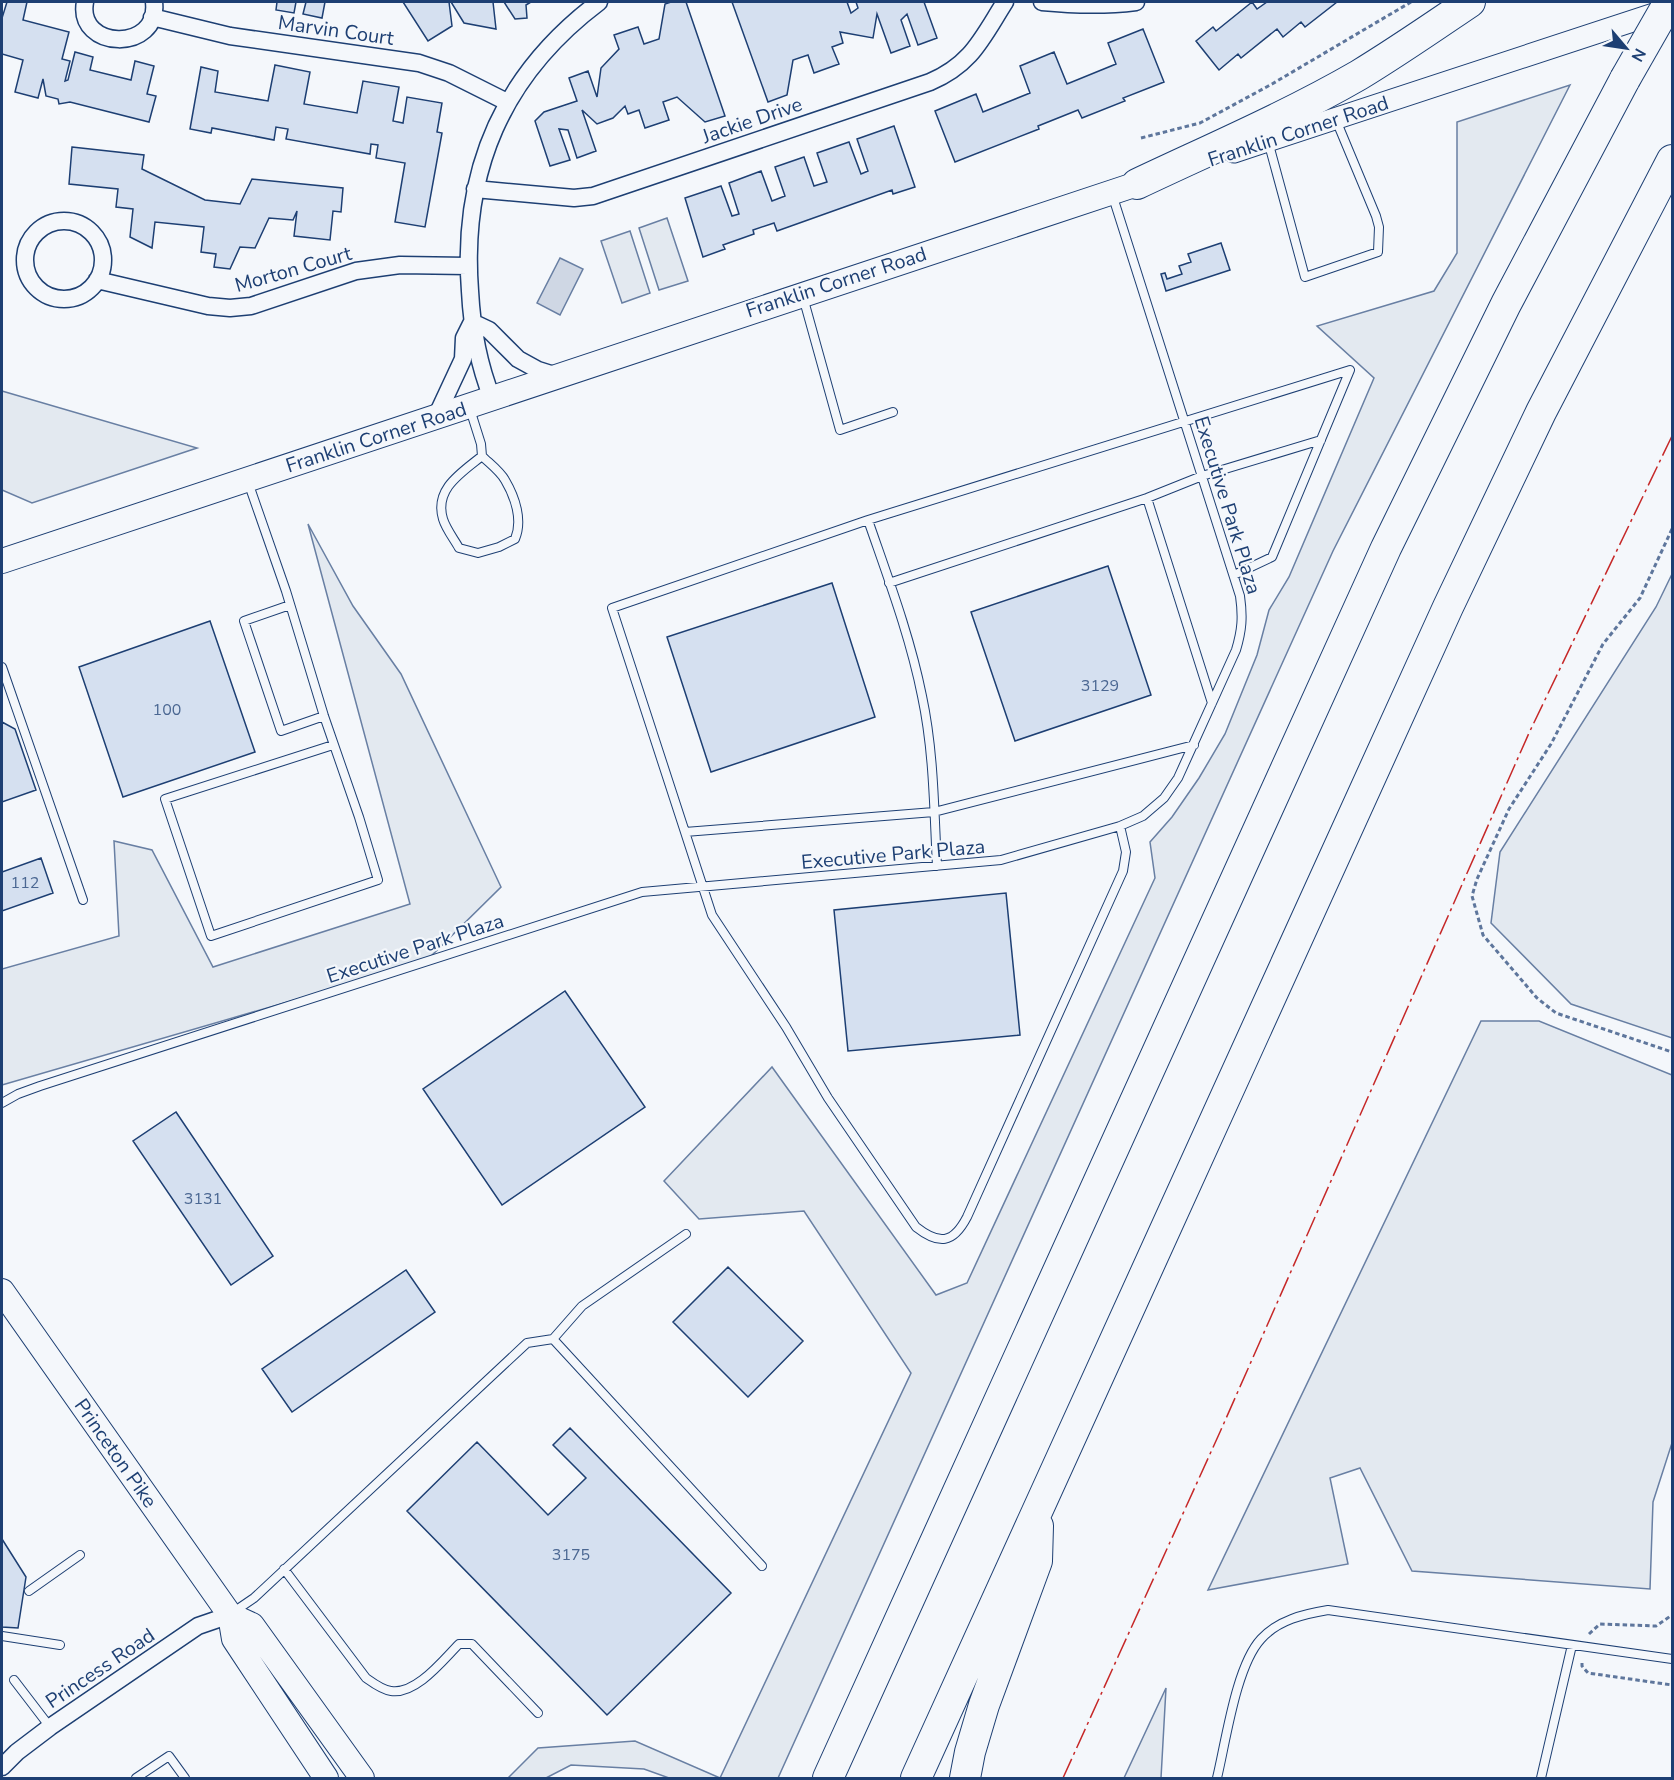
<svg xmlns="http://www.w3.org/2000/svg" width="1674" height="1780" font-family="'Nunito Sans',sans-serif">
	<rect width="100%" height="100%" fill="#f4f7fb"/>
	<!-- green -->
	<path fill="#e3e9f0" stroke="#687fa3" stroke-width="1.5" d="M1570,85L1333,551L778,1778H669L644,1769L571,1765L546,1778H508L538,1748L635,1741L720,1778L911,1373L804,1211L699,1219L664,1181L772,1067L936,1295L967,1283L1155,878L1150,842L1172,817L1199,778L1225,734L1257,655L1269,610L1289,577L1374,378L1317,326L1434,291L1457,253V122Z
		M667,218L688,281L659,290L639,228Z
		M630,231L650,293L622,303L601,241Z
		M2,391L197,448L32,503L2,490Z
		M308,524L353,606L401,674L501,887L425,962L2,1085V969L119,936L114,841L152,850L213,967L410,904Z
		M1672,574V1038L1571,1004L1491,923L1500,852L1656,607Z
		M1481,1021H1539L1672,1075V1443L1653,1502L1650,1589L1412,1571L1360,1468L1330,1478L1348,1564L1208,1590Z
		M1166,1688L1161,1778H1124Z"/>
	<!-- water -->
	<path fill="#cfd7e4" stroke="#687fa3" stroke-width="1.5" d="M560,258L583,269L560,315L537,303Z"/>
	<!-- building -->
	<path fill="#d5e0f0" stroke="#1d3f73" stroke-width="1.5" d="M7,2H27L23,20L69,32L62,59L70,61L65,81L68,80L75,52L93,57L90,70L131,80L135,61L154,66L147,94L156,96L149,122L70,102L59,104L58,99L46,96L43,79L38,98L15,92L23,60L2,54V18Z
		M277,2H296L294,13L276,10Z
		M306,2H325L322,18L303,14Z
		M403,2H449L452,26L428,41Z
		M451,2H493L496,29L464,23Z
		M504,2H531L526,5L527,18L515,19Z
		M671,2H686L725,116L705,122L677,97L663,102L669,120L645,128L639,110L628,114L625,106L613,118L597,124L582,110L596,151L577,158L568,130L559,129L570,160L550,166L535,121L544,112L577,101L569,78L588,71L597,97L601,68L619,49L614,35L638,27L644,44L659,39L665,4Z
		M732,2H847L851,13L858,8L856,2H924L937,38L918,45L907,14L901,20L910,46L891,53L877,14L873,38L840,32L843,43L832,47L839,64L814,73L808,55L793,60L787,95L768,102Z
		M1252,2L1257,9L1267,2H1337L1305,27L1301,22L1283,37L1277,29L1241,58L1238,54L1219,70L1196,41L1213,27L1216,31Z
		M1143,29L1164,82L1123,98L1125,101L1082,118L1078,110L1038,126L1039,129L955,162L935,111L976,94L983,112L1030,93L1020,66L1054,52L1067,84L1116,64L1108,43Z
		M275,65L310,72L304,104L357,113L363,81L399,87L393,121L403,123L407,97L442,103L437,132L442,133L425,227L395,222L405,163L376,158L378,145L371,144L370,154L286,139L288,129L276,127L274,140L212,128L211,133L190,129L201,67L218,71L215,92L268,101Z
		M894,126L915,187L893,194L892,190L777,231L774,223L753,230L754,234L723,245L725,249L703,257L685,198L721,186L732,216L739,214L729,183L761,171L772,201L785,196L775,167L804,157L814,186L827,182L817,153L849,142L861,174L868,171L857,139Z
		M72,147L144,155L142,169L205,200L240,204L252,179L343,188L341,212L333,211L330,240L294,236L297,211L293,220L269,218L255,248L240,247L230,269L214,267L216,254L201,252L204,227L155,222L152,248L130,237L133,209L116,207L118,189L69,184Z
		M1221,243L1230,270L1166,291L1161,274L1165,273L1167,279L1182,274L1179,266L1191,262L1188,254Z
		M1108,566L1151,695L1015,741L971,612Z
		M832,583L875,717L711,772L667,637Z
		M210,621L255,752L123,797L79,667Z
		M2,722L15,729L36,790L2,802Z
		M41,858L53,893L2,911V872Z
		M1006,893L1020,1035L848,1051L834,910Z
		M565,991L645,1107L502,1205L423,1089Z
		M176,1112L273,1256L231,1285L133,1141Z
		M728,1267L803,1341L748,1397L673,1322Z
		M406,1270L435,1312L292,1412L262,1369Z
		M570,1428L731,1593L607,1715L407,1511L477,1442L548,1515L586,1478L553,1445Z
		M2,1539L26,1577L18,1628L2,1627Z"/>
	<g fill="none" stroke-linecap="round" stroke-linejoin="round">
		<defs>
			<path id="service" d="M1268,141L1305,277L1378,252L1379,227L1376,216L1336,120
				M803,297L840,430L893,412
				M469,406L481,444L482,456C489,463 500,471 505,480C515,497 523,520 515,539L499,547L478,553L459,548C454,539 446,529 443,519C434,489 461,473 482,456
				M248,482L286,591L324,716L359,817L378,880L211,936L165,799L333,745
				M1147,498L1212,703
				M868,520C888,578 910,636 922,696C934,752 934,810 937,866
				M889,583L1147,498L1202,476L1321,440
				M290,605L244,621L281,731L324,716
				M2,667L83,900
				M1120,826L1126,852L1123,871L967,1217C953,1244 939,1245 916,1227L828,1098L786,1027L712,915L612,608L868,520L1350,370L1272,557L1234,575
				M685,832L934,812L1194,745
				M2,1103L18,1094L40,1086L642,892L1001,860L1120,826L1143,816L1164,798L1178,778L1236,650C1242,630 1243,617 1240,596L1112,194
				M553,1339L762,1566
				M284,1569L366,1678C373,1683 382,1690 391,1691C416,1695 443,1660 459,1644H472L538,1713
				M29,1591L80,1555
				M232,1613L254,1598L527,1343L553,1339L582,1306L686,1234
				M2,1636L60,1645
				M14,1680L50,1727
				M136,1778L169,1756L185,1778
				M1217,1778C1226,1741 1236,1666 1261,1639C1278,1620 1304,1614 1328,1610L1672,1659
				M1541,1778L1572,1645"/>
			<path id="minor" d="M85,2C76,50 160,53 154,2
				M1042,2C1074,5 1104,6 1136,2
				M152,17L230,36L419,63L449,73L507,102
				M475,189L574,198L593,196L930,82C972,64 982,38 1005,2
				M25 260a39 39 0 1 1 78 0a39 39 0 1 1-78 0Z
				M97,280L208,306L230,308L251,306L356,271L400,265L468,266
				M492,398C478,363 472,329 470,291C461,171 502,75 599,2
				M436,417L463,359L464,338L472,322L489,330L518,359L538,370L557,376
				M2,1767L17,1752L50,1727L198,1626L230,1615"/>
			<path id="tertiary" d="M1234,152L1669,9"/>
			<path id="secondary" d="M2,561L1137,184
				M2,1291L230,1615L234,1639L326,1778
				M230,1615L252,1625L362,1778"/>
			<path id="motorway" d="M1137,184C1211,149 1288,116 1359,75C1397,52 1433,27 1470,2
				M828,1778L1386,548L1506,304L1625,79
				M916,1778L1448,607L1541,412L1672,160
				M965,1778L970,1752L984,1705L1037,1561L1038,1526"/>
		</defs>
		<!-- service casing -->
		<use href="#service" stroke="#1d3f73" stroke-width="10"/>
		<!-- minor casing -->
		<use href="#minor" stroke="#1d3f73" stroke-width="19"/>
		<!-- tertiary casing -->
		<use href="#tertiary" stroke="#1d3f73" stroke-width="23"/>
		<!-- secondary casing -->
		<use href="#secondary" stroke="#1d3f73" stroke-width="26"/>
		<!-- motorway casing -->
		<use href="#motorway" stroke="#1d3f73" stroke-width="32"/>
		<!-- path -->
		<path stroke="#5e769c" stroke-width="3" stroke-dasharray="4.5 3" stroke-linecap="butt" d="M1141,138L1200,123L1272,84L1411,2
			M1672,529L1640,598L1603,644L1551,744L1509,809L1477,879L1472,896L1483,935L1537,998L1556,1013L1672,1052
			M1589,1634L1600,1624L1656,1626L1672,1615
			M1582,1663V1666L1588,1673L1672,1685"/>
		<!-- service -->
		<use href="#service" stroke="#f4f7fb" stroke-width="8"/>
		<!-- minor -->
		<use href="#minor" stroke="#f4f7fb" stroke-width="16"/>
		<!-- tertiary -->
		<use href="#tertiary" stroke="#f4f7fb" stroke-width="21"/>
		<!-- secondary -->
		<use href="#secondary" stroke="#f4f7fb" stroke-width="24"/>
		<!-- motorway -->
		<use href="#motorway" stroke="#f4f7fb" stroke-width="30"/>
		<defs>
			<path id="motorway-bridge" d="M1625,79L1669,2"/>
		</defs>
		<!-- motorway-bridge casing -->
		<use href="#motorway-bridge" stroke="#1d3f73" stroke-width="32" stroke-linecap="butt"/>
		<!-- motorway-bridge -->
		<use href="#motorway-bridge" stroke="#f4f7fb" stroke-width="30"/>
		<!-- power -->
		<path stroke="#c62828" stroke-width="1.5" stroke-dasharray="21 4.5 3 4.5" stroke-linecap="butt" d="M1063,1778L1220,1432L1529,733L1672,436"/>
	</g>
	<g text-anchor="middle" stroke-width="4.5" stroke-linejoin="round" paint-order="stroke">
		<!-- number labels -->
		<g font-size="16" fill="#4b6792">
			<text x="1100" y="691">3129</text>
			<text x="167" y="715">100</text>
			<text x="25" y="888">112</text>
			<text x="203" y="1204">3131</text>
			<text x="571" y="1560">3175</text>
		</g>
		<!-- street labels -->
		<g font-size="20" fill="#1d3f73" stroke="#f4f7fb">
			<text transform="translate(336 30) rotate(8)" y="7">Marvin Court</text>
			<text transform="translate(752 120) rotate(-19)" y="7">Jackie Drive</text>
			<text transform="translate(1298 131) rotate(-18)" y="7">Franklin Corner Road</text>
			<text transform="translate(293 269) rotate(-16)" y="7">Morton Court</text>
			<text transform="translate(836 282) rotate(-18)" y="7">Franklin Corner Road</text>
			<text transform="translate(376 437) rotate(-18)" y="7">Franklin Corner Road</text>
			<text transform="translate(1228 505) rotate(73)" y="7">Executive Park Plaza</text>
			<text transform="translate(893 854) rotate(-5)" y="7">Executive Park Plaza</text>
			<text transform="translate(415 948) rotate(-18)" y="7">Executive Park Plaza</text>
			<text transform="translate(116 1453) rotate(55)" y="7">Princeton Pike</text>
			<text transform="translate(100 1668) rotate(-34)" y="7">Princess Road</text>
		</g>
	</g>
	<!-- border -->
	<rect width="1674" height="1780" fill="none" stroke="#1d3f73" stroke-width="6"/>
	<!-- north arrow -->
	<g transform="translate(1626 48) rotate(119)" stroke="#f4f7fb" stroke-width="4.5" paint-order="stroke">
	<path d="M0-4.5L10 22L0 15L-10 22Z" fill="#1d3f73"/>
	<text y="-9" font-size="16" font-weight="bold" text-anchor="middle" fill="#1d3f73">N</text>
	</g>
</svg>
